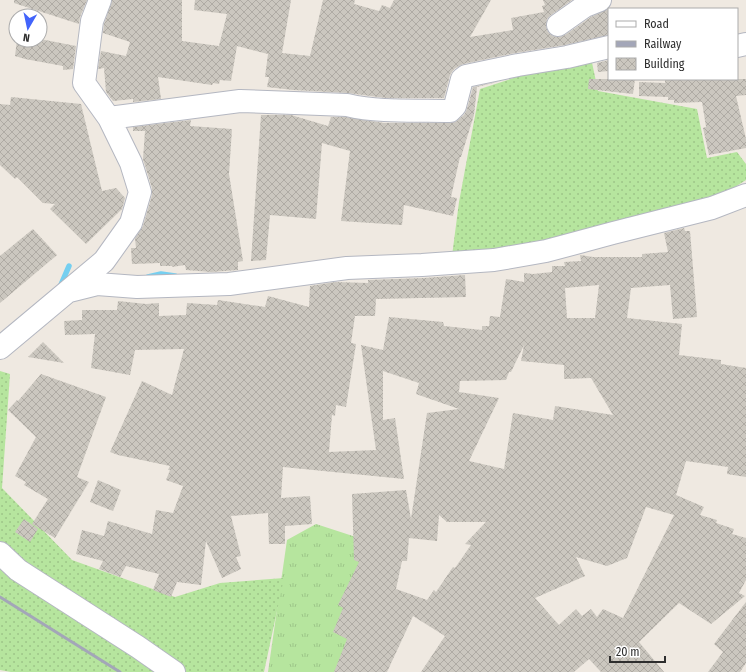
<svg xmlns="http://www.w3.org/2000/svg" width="746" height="672" font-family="'Fira Sans Condensed',sans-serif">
	<defs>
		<pattern id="grass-tufts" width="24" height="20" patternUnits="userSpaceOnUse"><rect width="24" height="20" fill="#b6e59e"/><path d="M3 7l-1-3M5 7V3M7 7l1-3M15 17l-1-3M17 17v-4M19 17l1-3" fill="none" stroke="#9dc588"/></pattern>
		<pattern id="garden-dots" width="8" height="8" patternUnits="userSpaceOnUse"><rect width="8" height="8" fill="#b6e59e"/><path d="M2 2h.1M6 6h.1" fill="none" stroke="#9dc588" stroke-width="1.8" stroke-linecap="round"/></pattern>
		<pattern id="building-cross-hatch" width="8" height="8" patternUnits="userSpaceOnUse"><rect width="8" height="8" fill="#cbc7bf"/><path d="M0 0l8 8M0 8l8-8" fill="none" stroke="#afaba4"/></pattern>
	</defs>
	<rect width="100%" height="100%" fill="#efe9e1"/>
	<!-- grass -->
	<path fill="url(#grass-tufts)" d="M316,524L359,538L360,607L337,672H268L287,540Z"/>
	<!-- garden -->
	<path fill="url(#garden-dots)" d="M590,53L598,91L697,109L707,158L737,152L746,164V180L727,192L608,226L514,250L452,256L459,202L480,89Z
		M0,371L10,374L2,488L72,560L175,597L220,583L284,578L264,672H11L0,670Z"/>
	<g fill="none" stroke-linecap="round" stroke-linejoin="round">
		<!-- stream -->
		<path stroke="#75cff0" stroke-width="5.5" d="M148,277L161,274L175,276
			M60,287L69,266"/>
	</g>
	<!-- building -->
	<path fill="url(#building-cross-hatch)" fill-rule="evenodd" d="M14,0H87L80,17L79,24L14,3Z
		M112,0H182V41L219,46L227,14L194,10L195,0H291L282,53L310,56L323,0H355L354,4L379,11L382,5L390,8L394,0H491L470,37L513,30L511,18L544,12L542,6L545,5L543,0H572L551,15L547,19L546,26L548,32L553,36L559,37L565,35L591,17L609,8V35L565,45L515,53L463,64L454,69L450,75L444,98H386L348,93L293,90L267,87L269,77H265L268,54L237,46L231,81L220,80L219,84L213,83L212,85L158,77L161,99L133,102V99L113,101L106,92L104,68L98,69L101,51L126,56L130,42L103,33L104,24Z
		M40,39L76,46L73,69L63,70V66L25,59L15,56L17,40Z
		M609,60V71L598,72L597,63Z
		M589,79H635L633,94L588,89Z
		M665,79H746V95L736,96L746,139V148L709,155L703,128L706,127L702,102L674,103V100H668V97L639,96V82L665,83Z
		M501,81L477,87L474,115L461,157H460L451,197L457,198L453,216L404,205L402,225L341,221L350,151L322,143L316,219L270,215L266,260L251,261L261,115H291L328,126L331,117H346L384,123H450L455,122L464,115L467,109L473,87Z
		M11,97L81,104L102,191L116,188L125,198L122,209L86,244L50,209L55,204L43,203L17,177L15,179L0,165V104L10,105Z
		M191,120L190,126L232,129L229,174L243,261L238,262V270L211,272L186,270L185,265L172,267V266H160V263L132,264L131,248H136L135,238L143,226L152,195V188L143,159L145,131H133V127Z
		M684,228L685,231H690L697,317L673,319L670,285L631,288L627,318L682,324L679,355L721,360V364L746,368V477L727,474L728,467L686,461L676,495L704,507L700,515L717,520L716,523L734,529L732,534L746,538V580L739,593L745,596L711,624L679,603L639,642L664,672H601L589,659L574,672H421L445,636L413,616L387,672H334L347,639L333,632L343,608L338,605L359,562L354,560L352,494L406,490L411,519L427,413L459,409L416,394L419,383L383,371V420L395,418L404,479L283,467L281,498L310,496L312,524L285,526V544H269L268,513L231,516L241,556L236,557L241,569L222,578L206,541L201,585L177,582L171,597L153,590L159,574L126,566L120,577L99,569L103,561L76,554L82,530L104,536L108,521L152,534L156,510L173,513L183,486L166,480L170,470H168L170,466L118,455L110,452L142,381L172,395L184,349L135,350L130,375L91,368L95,334L65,335L64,321L82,320V310H117L118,301L146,304L159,303V316L186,315L187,303L217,305L218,300L265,307L268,296L309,307L310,286L335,282L368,283V280L424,278L465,275L466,297L376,299L375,316H355L351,343L356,344L346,407L336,405L335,416L332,415L329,452L376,450L361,345L383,350L389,317L443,322L444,326L482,330V326H489L490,316L500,317L506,279L524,282V273L533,274L552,272V266H565L564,262L581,261L580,255L593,257H642V254L668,252L664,233ZM599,285L595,318H567L565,288ZM524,345L521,361L564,365V379L591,378L613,415L555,406L553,420L513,413L504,469L469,461L499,398L459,392L460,381L506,380L509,372H511ZM646,507L674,515L623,618L603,609L597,617L591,609L582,616L576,609L559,625L535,598L585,576L576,557L607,566L627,558ZM439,515L447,522H486L465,544L471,545L455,568L453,567L436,592L434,590L427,600L396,589L402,561H407L409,538L437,541Z
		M33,229L57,255L0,303V256Z
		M43,342L64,363L28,357Z
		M41,374L106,397L77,477L89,482L55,538L32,524L48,499L24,485L26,482L15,476L36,437L8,410L17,400L18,401Z
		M98,480L121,490L113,511L90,502Z
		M24,519L38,529L30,542L15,532Z
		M746,602V663L740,672H708L723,652L714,644Z"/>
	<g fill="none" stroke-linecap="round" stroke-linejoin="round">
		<defs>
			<path id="minor" d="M558,25L585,6L600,0
				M737,46L746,44
				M109,118L240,101L347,105C380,113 416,110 450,111L455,106L462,79L466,76L518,65L567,57L609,47
				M69,291L97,284L137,287L229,284L347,268L422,265L494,260L546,251L613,233L712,208L746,195
				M0,348L104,261L131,223L140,192L131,163L109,118L84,83L92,21L100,0
				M0,553L18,570L138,647L174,672"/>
		</defs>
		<!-- minor casing -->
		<use href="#minor" stroke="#b4b7c1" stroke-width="24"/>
		<!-- minor -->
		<use href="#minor" stroke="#fff" stroke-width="22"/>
		<!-- rail -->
		<path stroke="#a3a6b8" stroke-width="3" d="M0,597L120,672"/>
	</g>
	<!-- legend -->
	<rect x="608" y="8" width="130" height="72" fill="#ffffff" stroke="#ababab"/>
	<rect x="616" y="21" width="20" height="6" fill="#ffffff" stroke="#ababab"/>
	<text x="644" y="28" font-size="12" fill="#2e2e2e">Road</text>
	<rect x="616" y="41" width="20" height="6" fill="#a3a6b8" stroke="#ababab"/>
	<text x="644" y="48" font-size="12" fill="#2e2e2e">Railway</text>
	<rect x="616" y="58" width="20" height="12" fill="url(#building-cross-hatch)" stroke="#ababab"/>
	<text x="644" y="68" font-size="12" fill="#2e2e2e">Building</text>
	<!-- north arrow -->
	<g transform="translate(28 28) rotate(189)"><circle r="19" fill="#ffffff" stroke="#ababab"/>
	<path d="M0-3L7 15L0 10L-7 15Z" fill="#4264fb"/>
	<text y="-6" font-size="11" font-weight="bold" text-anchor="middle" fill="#2e2e2e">N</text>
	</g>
	<!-- scale -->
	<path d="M610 656v6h55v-6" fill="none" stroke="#2e2e2e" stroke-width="2"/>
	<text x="616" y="656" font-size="12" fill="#2e2e2e" stroke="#ffffff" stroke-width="3" paint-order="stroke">20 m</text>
</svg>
